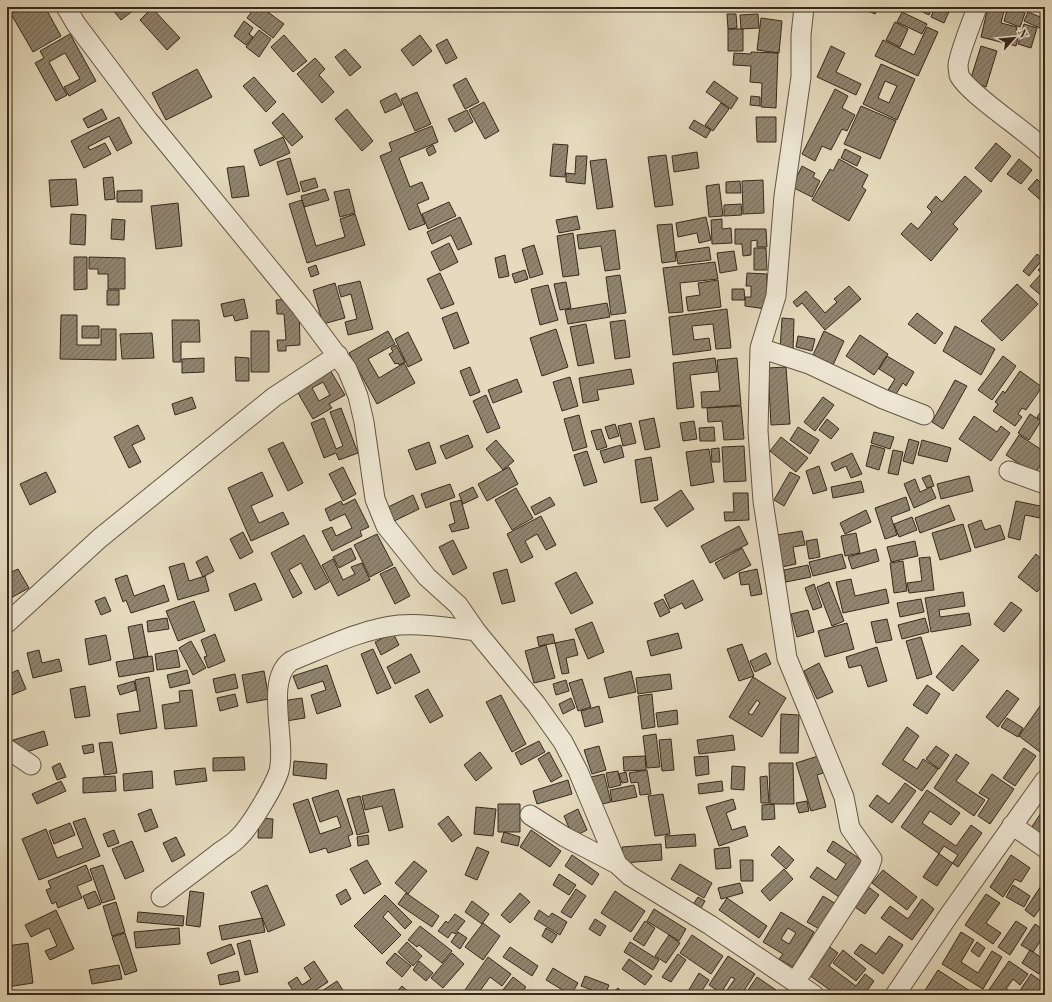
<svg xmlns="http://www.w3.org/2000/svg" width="1052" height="1002" font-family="'Old Standard TT',serif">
	<defs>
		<pattern id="building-hatch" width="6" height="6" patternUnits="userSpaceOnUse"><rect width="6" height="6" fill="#918570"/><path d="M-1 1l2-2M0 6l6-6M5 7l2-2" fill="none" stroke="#776d5b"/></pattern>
	</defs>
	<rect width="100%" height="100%" fill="#e5dabd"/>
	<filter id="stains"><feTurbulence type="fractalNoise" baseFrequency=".005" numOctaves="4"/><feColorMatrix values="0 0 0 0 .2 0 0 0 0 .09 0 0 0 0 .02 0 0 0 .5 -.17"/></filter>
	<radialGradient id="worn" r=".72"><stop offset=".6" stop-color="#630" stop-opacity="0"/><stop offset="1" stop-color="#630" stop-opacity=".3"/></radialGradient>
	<!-- building -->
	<path fill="url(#building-hatch)" stroke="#37291c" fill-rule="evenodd" d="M23,7H45L61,36L33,52L11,14Z
		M114,7H133L135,9L121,20L112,9Z
		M255,7H261L284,24L273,38L247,18Z
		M735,7H782V10Z
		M859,7H878L875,14Z
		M912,7H933L929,15Z
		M935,7H951L944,23L931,17Z
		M988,7H1005L1001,23L1017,27L1016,32L1019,33L1016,46L981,37Z
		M1008,7L1025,13L1020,27L1004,21Z
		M152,8L180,38L167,50L140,20Z
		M902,12L927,24L922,34L897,22Z
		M1028,12L1045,19L1042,29L1024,21Z
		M727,14H736L737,28L728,29Z
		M758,14L759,28L741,29L740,15Z
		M761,18L782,21L779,53L757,50Z
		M244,21L253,28L249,34L253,37L246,45L234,36Z
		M895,22L908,29L900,47L886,40Z
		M1024,24L1037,28L1031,48L1018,44Z
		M927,27L938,32L918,76L875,56L883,40L914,55Z
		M728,29H743V51H728Z
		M259,30L271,39L259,57L246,47Z
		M70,34L96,81L69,96L64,87L80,79L65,53L49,62L67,95L56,101L35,63L44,58L40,51Z
		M284,35L307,61L293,72L271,47Z
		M420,35L432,51L413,66L401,50Z
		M447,39L457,58L446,64L436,45Z
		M831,46L845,53L836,72L861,84L856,95L817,77Z
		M981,46L997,51L986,87L970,81Z
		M345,49L361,67L350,76L335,57Z
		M751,52L778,53L776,108L761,107L762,83L750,82L751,66L733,65L734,53L751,54Z
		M315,58L325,69L319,75L334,92L322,103L297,74Z
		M881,64L915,79L897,120L863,104ZM885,81L897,86L889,103L878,98Z
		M197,69L212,97L166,120L152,93Z
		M254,77L276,102L266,112L243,86Z
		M466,78L479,102L465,109L453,85Z
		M714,81L738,98L731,109L706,92Z
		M835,89L848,96L842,108L855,115L847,131L842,129L831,150L822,146L815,161L802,154Z
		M417,92L431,124L415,131L401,99Z
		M396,93L402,105L385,113L380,101Z
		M751,96L760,97V106L750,105Z
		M484,102L499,131L485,139L469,110Z
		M721,103L729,109L713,131L705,125Z
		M861,106L896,121L880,159L844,144Z
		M102,109L107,119L88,128L83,119Z
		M347,109L373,141L362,151L335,119Z
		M467,110L473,122L455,132L448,119Z
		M283,113L303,137L292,146L272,123Z
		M119,117L132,143L117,151L109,136L88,147L90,150L105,143L111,154L84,168L71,141Z
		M756,117H776V142H757Z
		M694,120L711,130L706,138L689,128Z
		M432,126L438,142L399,158L410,187L422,182L429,199L417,204L425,224L409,230L380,156L392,151L389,143Z
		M283,137L290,153L260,166L254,150Z
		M996,143L1011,156L991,182L975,168Z
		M553,144L568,145L565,177L550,176Z
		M433,145L436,152L429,156L426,149Z
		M845,149L861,157L857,166L841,158Z
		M697,152L699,168L674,172L672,156Z
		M666,155L673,205L655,207L648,157Z
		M576,156H587L585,184L566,182V173L575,174Z
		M290,158L300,191L287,195L277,162Z
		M606,159L613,207L597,209L590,161Z
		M839,159L868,175L862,187L866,190L849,221L812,200L830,169L833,171Z
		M1019,159L1032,170L1021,184L1007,174Z
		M244,166L249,196L232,198L227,168Z
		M802,166L815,173L813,177L820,181L812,197L792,187Z
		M965,176L982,191L953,224L958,229L931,261L901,234L911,223L918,229L932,212L927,207L936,196L942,202Z
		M113,177L115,199L105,200L103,178Z
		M315,178L318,187L303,192L300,182Z
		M76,179L78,205L51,207L49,180Z
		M1037,179L1045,187V204L1028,189Z
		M763,180L764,213L743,214L742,181Z
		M740,181L741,193H726V182Z
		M719,184L723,216L709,217L706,186Z
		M325,189L329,200L304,207L301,196Z
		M349,189L355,213L340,217L334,192Z
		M142,190V202H117V191Z
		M302,200L316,246L345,237L340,219L355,214L365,245L307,263L289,204Z
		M449,202L456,216L428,229L422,214Z
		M178,203L182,246L156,249L151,206Z
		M741,204L742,215L724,216V205Z
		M71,214L86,215L85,245L70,244Z
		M577,216L580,229L559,233L556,220Z
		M460,217L472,244L458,250L451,235L432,244L427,232Z
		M706,217L711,240L699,243L697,233L678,237L676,223Z
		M112,219L125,220L124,240L111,239Z
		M722,219V229L731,228L732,243L712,244L711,220Z
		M672,224L676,261L662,263L657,225Z
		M735,229H766L767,247H757V240L751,241V255L743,256L742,244H735Z
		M615,230L620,269L605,271L601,246L579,249L577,235Z
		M573,233L579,275L563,277L557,236Z
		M449,243L458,262L440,271L431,252Z
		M534,245L543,274L530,278L522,249Z
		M709,247L711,260L678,264L676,252Z
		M754,248H766L767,270H754Z
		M734,251L737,270L720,273L717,253Z
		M1037,254L1043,259L1029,276L1023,271Z
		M505,255L509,276L499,278L495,258Z
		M74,257H87V289L74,290Z
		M89,257L125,258V289H108V274H98V269H89Z
		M715,262L718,279L680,283L683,312L669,313L663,268Z
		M316,265L319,274L311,277L308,268Z
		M1043,265L1045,267V276L1038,270Z
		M525,270L528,279L515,283L512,274Z
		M440,273L454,304L441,309L427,279Z
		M747,273L767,274L766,309L745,306V297H751V286H746Z
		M1041,274L1045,278V295L1043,297L1030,286Z
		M620,275L626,313L611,315L606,277Z
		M718,280L721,307L688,311L686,297L700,295L698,283Z
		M360,281L373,329L348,335L345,322L357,319L351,294L341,297L338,286Z
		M566,282L571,308L560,310L554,284Z
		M335,283L345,318L323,324L313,290Z
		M1017,284L1038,304L1002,341L981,321Z
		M548,285L558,320L540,325L531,289Z
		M849,286L861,299L825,330L802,303L797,307L793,302L806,291L825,313L837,302L834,299Z
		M732,289H744L745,300H732Z
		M107,290H119V305H107Z
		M244,299L248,318L235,321L233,315L224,317L221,304Z
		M296,299L299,305L300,345L286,346V351H278L277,340H286L284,314H277L276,300Z
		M607,303L610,317L568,324L565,310Z
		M727,309L731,348L716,349L713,324L692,326L694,340L709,338L711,350L673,355L669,317Z
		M457,312L469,343L454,349L442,318Z
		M917,313L943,333L935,344L908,324Z
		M61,315H77V345H101V329H116V360L60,359Z
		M782,318L794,319L793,351L780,350Z
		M172,320H199L200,342H181V362H173Z
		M625,320L630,357L615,359L610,322Z
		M586,324L594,363L578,366L570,327Z
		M82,326H99V338H82Z
		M955,326L995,349L981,375L943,351Z
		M556,329L568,367L542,376L530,338Z
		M251,331H269V372H251Z
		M388,331L395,344L368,359L379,378L404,363L415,383L377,404L349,353Z
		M824,331L844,341L833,365L813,355Z
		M408,332L422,360L408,367L395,339Z
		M152,333L154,358L122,359L120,334Z
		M860,335L888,354L874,375L846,356Z
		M798,336L815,339L812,351L796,347Z
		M396,345L405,362L399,365L398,363L395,364L389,354L393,352L391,348Z
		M887,356L914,372L906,386L903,383L896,394L888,390L895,379L879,369Z
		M1003,356L1016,366L992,400L978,390Z
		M235,357L249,358V381H236Z
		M204,358V372L182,373V359Z
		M715,358L717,372L690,375L694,407L677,409L673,363Z
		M737,358L741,405L702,408L701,392L720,391L717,360Z
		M327,365L345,395L329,404L332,408L313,419L294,386ZM323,382L330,395L319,401L312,388Z
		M470,367L480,392L470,396L460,371Z
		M786,367L790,424L771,425L768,368Z
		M631,369L634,384L597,390L599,400L583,403L579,378Z
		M1020,371L1042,387L1026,410L1022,408L1018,414L1022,417L1015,426L993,411L998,404L995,402L1003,391L1005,393Z
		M570,377L578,406L562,411L553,382Z
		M517,379L522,392L493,403L488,390Z
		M955,380L967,386L943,429L932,422Z
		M486,395L500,428L487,433L473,401Z
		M192,397L196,408L175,415L172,404Z
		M823,397L834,405L815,431L804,422Z
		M741,406L744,439L724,440L722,421L708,422L707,408Z
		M1045,406V423L1037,417Z
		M341,408L358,453L339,460L336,453L324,458L311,423L324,418L336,449L343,446L330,412Z
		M1030,414L1041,421L1029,440L1018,433Z
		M579,415L587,447L573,451L564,419Z
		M974,416L997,432L1001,426L1010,433L991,461L959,439Z
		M654,418L660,447L645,450L639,421Z
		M827,419L839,429L831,439L819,430Z
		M694,421L697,439L683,441L680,423Z
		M631,423L636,443L623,446L618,426Z
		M615,424L619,436L609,439L605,427Z
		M138,425L145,439L132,445L141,462L129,468L114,437Z
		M714,427L715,441H700L699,428Z
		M798,427L819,440L810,454L790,440Z
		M601,429L607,447L597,450L591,431Z
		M874,432L894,437L890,449L871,443Z
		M468,435L473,447L446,459L440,446Z
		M1019,435L1045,452V457L1035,474L1006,455Z
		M781,437L808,458L796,472L770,451Z
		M909,439L919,442L913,464L903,461Z
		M496,440L514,461L503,470L486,449Z
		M922,440L951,448L947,462L918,455Z
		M283,442L303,483L288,491L268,449Z
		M429,442L436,463L416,470L408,450Z
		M621,445L624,457L604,463L600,451Z
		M871,445L885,449L879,470L866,466Z
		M744,446L746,481L724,482L722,447Z
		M719,448L720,462H712L711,449Z
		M709,449L714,482L691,486L686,452Z
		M893,450L903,452L898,475L888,473Z
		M587,451L597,482L584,486L574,455Z
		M852,453L862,474L851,478L846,466L835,471L831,463Z
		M651,457L658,500L641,503L635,460Z
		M819,466L827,490L813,494L806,471Z
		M343,467L356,494L343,501L329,474Z
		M509,467L518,484L487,501L478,484Z
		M46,472L56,492L30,505L20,484Z
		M262,472L273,496L251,506L259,523L283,512L289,524L251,541L228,488Z
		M790,472L800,477L784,506L774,500Z
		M930,475L934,486L927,488L922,478Z
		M969,476L973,491L941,499L937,484Z
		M915,479L920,492L931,487L936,498L914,508L904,484Z
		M861,481L864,492L833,498L831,487Z
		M450,484L455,497L426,508L421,494Z
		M473,487L478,497L463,504L459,494Z
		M516,488L533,518L512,530L495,500Z
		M681,490L694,509L667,527L654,508Z
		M733,493H748L749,520L725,521L724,512H734Z
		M413,495L419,509L390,523L384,509Z
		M550,497L555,505L535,515L531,507Z
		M906,497L910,510L891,517L897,535L885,539L875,508Z
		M355,499L369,527L360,531L362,536L332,551L322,531L332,527L336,536L352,528L345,514L330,521L325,509L341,501L343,505Z
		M461,500L469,528L452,532L449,525L455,523L450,503Z
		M1016,501L1045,507V519L1025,515L1020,540L1008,537Z
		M949,505L955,520L920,533L915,518Z
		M866,510L871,522L845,534L840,523Z
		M541,516L556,545L546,550L537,534L525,541L533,557L521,563L507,534Z
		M912,517L917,530L899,537L894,524Z
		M981,520L985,530L1000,525L1005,539L975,548L968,525Z
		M963,524L971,551L940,560L932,533Z
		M739,526L748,544L710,563L701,546Z
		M802,531L805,545L793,547L796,564L782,567L777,535Z
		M243,532L253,552L240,559L230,539Z
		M856,533L860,553L845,556L841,536Z
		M377,534L393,565L370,577L354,545Z
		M304,535L329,582L315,590L301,563L289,570L302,593L293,598L271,553Z
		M817,539L820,557L809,559L806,541Z
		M453,540L467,568L453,575L439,547Z
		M915,541L918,556L891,562L887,547Z
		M351,548L356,559L339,568L333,557Z
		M742,548L751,565L724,579L715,563Z
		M876,549L879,561L852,569L848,557Z
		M842,554L846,568L813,576L809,562Z
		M1036,554L1045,562V582L1037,592L1018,577Z
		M207,556L214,571L203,577L196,562Z
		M930,557L934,590L909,593L907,583L922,581L919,558Z
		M333,559L343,580L355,574L351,567L362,563L370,580L338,596L322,565Z
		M903,561L907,591L894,593L890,563Z
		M184,563L189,581L205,576L209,591L178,600L169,567Z
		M808,565L811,577L786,582L784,570Z
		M395,567L410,596L395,604L380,574Z
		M18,569L29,588L7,600V574Z
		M507,569L515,601L502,604L493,573Z
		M757,569L762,594L751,596L749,584L741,585L739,573Z
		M576,572L593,603L571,614L555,583Z
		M127,575L134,596L164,585L169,601L131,613L126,600L123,602L115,579Z
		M851,579L855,596L886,589L889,603L843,613L836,582Z
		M693,580L703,600L685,609L682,603L670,609L664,595Z
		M829,582L844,621L832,626L817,587Z
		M255,583L262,600L235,611L229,594Z
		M814,584L822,607L813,610L805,588Z
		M963,592L965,606L939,610L940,617L969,613L971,625L931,632L925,598Z
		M105,597L111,611L101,615L95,601Z
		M663,599L670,612L660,617L654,603Z
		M921,599L924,612L900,617L897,603Z
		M194,601L205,631L178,641L166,611Z
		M1011,602L1022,610L1004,632L994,624Z
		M808,610L814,632L797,637L791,614Z
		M167,618L169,629L148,632L147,621Z
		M925,618L929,632L902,639L898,625Z
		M887,619L892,640L876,643L871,622Z
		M592,622L604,652L588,659L575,629Z
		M847,623L854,649L825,657L818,631Z
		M142,624L148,656L134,659L128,627Z
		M393,633L399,645L381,655L375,642Z
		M678,633L682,648L651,656L647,641Z
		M215,634L225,661L208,668L204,657L207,656L201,640Z
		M553,634L555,643L539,646L537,637Z
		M106,635L111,660L89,665L85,639Z
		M921,637L932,674L917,679L906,641Z
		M574,639L578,655L566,658L569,673L562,674L555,643Z
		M191,641L206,668L193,675L179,648Z
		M742,644L754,676L739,681L727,649Z
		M546,645L555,678L534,683L525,651Z
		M962,645L979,660L953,691L936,677Z
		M877,647L887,681L868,687L861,665L849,668L846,657Z
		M373,649L391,688L377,694L361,654Z
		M39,650L42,663L59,659L62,671L33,678L27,653Z
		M177,650L180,667L157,670L155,654Z
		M766,653L771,664L755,672L750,661Z
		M411,654L420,672L395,684L387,667Z
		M152,656L154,671L119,677L116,662Z
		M819,663L833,692L817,699L804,671Z
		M327,665L341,706L317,714L311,695L326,690L323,681L298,689L293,676Z
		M18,670L26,689L7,697V675Z
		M187,670L190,683L170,688L167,675Z
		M264,671L269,699L247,703L242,675Z
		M631,671L636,692L609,698L604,678Z
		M235,674L238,688L216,693L213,679Z
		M670,674L672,689L638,694L636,678Z
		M149,677L157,728L120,734L117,714L140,711L135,680Z
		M753,677L786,698L762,737L729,717ZM757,700L760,703L752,715L748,713Z
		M582,679L591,707L578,711L569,683Z
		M566,680L569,691L556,695L553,684Z
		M134,681L136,690L120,695L117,686Z
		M927,685L940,694L927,714L913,705Z
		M85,686L90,716L75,718L70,689Z
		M428,689L443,716L430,723L415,696Z
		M192,690L197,726L165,729L162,705L180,702L179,691Z
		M1007,690L1019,699L998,727L986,717Z
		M235,694L238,706L220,711L217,698Z
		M652,694L655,727L642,729L638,696Z
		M501,695L526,744L512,752L486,702Z
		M302,698L305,718L286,721L282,701Z
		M571,698L575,708L563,714L559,704Z
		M599,706L603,722L585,727L581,711Z
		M1040,706L1045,710L1044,755L1019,736Z
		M677,710L678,724L658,727L656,713Z
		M781,714L799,715L798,753H780Z
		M1007,718L1023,728L1018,737L1001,727Z
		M907,727L919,736L903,760L917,769L923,759L938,769L922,791L882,764Z
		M44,731L48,745L17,755L13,740Z
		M656,734L660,767L647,768L643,736Z
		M733,735L735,750L699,754L697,740Z
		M671,739L674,770L662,771L659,740Z
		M539,741L545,752L521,765L515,753Z
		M112,742L117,773L104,775L99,743Z
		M93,744L94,752L84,754L82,746Z
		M599,746L606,770L592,774L584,750Z
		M936,746L949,755L939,769L926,759Z
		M1024,748L1036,756L1015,786L1003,778Z
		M480,752L492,768L476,781L464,765Z
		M549,752L562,776L551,782L538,759Z
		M956,754L969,763L956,781L985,800L974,816L934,788Z
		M645,756L646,770L624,771L623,757Z
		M708,756L709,774L696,776L694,757Z
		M818,756L823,773L817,775L826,807L811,811L796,763Z
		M244,757L245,770L213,771V758Z
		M294,761L327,764L326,779L293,775Z
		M60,763L66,777L57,780L52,767Z
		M769,763H793L794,804H770Z
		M732,766L745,767L744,790L731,789Z
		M205,768L207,781L176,785L174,771Z
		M647,770L651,794L640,795L638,782L631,783L629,773Z
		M152,771L153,788L124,791L123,774Z
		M618,771L621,785L609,788L606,773Z
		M626,772L628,782L622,783L619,774Z
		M604,774L611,802L598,805L591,777Z
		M992,774L1014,789L990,824L978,816L989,799L979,793Z
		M115,776L116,791L83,793V778Z
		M767,776L769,803H761L760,777Z
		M568,780L572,794L537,804L533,791Z
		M61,781L66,791L37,804L32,794Z
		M722,781L723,791L699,794L698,784Z
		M905,783L916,791L892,823L869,806L877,795L889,804Z
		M634,785L637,797L612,802L610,790Z
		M394,789L403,827L389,831L382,806L365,810L362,796Z
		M338,790L353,834L348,836L351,846L328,853L326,848L310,853L293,804L308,799L320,834L341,827L337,816L320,822L312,798Z
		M927,790L960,813L951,825L930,811L922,823L956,846L971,825L982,833L958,867L901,827Z
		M663,794L670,834L655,836L648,796Z
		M360,796L369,832L357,835L347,799Z
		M733,799L736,809L726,813L732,830L745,826L748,836L719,846L706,807Z
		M807,801L809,811L799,813L796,803Z
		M498,804H520V832H498Z
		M774,804L775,819L762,820V805Z
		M476,807L496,809L493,836L474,834Z
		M1045,807V833L1043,836L1031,828Z
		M151,809L158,827L145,832L138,814Z
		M578,809L587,830L573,837L564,816Z
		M448,816L462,835L452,842L438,824Z
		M85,818L100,856L39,880L22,839L46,829L57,858L83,848L73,822Z
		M259,818L273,819L272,838H258Z
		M70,823L75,835L54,844L49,831Z
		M114,830L119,843L108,847L103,834Z
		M531,830L561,851L550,867L520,847Z
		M504,832L520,837L518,846L501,842Z
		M695,834L696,846L666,848L665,836Z
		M368,835L369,844L358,846L357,837Z
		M176,837L185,855L172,862L163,843Z
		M132,841L144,871L125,879L112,849Z
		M833,841L863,861L839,897L810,877L817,867L836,880L846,864L827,851Z
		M661,844L662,860L623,863L622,847Z
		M779,846L794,860L786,869L771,855Z
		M944,846L958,855L937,886L923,877Z
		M477,847L489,852L477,880L465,875Z
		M729,847L731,868L716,869L714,849Z
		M572,855L599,874L592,885L565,866Z
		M1011,855L1030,868L1021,882L1015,879L1003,897L990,887Z
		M367,860L381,884L364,894L350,869Z
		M740,860H753V881H741Z
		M414,861L427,871L408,894L395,883Z
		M680,864L712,883L704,898L671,879Z
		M86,865L92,880L77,886L82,898L58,908L56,902L52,904L46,890L51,888L48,881Z
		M103,865L115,899L102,903L90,869Z
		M784,869L793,879L770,901L761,891Z
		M883,870L917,897L907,910L872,883Z
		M559,874L576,885L569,895L553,885Z
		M1045,880V901L1034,917L1025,910Z
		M740,883L743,893L721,899L718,888Z
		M863,883L879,895L865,914L849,903Z
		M267,885L285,925L268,932L251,892Z
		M1013,885L1030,896L1024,907L1006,897Z
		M346,889L351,899L341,905L336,895Z
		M576,889L586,896L571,918L561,912Z
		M95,891L101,904L88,909L83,896Z
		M190,891L204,893L200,927L186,925Z
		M615,891L645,911L631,932L601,913Z
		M406,893L439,916L432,927L398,904Z
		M520,893L530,902L510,923L501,915Z
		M986,894L1000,903L986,923L1001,933L993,944L965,925Z
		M385,895L412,922L405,929L388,911L383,917L401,935L382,954L354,926Z
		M823,896L836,904L821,930L807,922Z
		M698,897L705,901L701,908L694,903Z
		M727,898L767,926L759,938L719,910Z
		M922,899L934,909L912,940L881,918L890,906L908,919Z
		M472,901L489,914L482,924L465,912Z
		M116,902L125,932L112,936L103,906Z
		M654,909L686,929L679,941L647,921Z
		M56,910L74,949L50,960L45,951L57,946L49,928L31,937L25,925Z
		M539,910L549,917L552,913L567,922L560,935L534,919Z
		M138,912L184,916L183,926L137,922Z
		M781,912L814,932L793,967L779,959L783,954L763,942ZM788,928L796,933L789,944L781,939Z
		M455,914L465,921L455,934L452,932L448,938L438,931L446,921L448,923Z
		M262,918L265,932L222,940L219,926Z
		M595,919L606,926L600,936L589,929Z
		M645,921L655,928L644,946L633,939Z
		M1016,921L1027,928L1010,955L998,947Z
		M483,923L500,936L483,960L465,947Z
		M1035,924L1045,931V934L1033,952L1021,945Z
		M420,926L452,951L442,963L419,945L417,947L408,940Z
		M179,928L180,944L136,948L134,932Z
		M546,928L557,935L552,943L542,936Z
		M458,932L467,938L460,949L451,942Z
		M961,932L974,940L961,962L978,973L992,951L1002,957L983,989L942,964Z
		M125,933L137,971L125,975L112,937Z
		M669,935L680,943L666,963L655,956Z
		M692,935L723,956L711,974L680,953Z
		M889,936L903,945L883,974L854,953L861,944L876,954Z
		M250,940L258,972L245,975L237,944Z
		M407,942L422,956L413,966L398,952Z
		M630,942L659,960L653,970L624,952Z
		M977,942L985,948L979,957L971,951Z
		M28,943L33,983L7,987V946Z
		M231,944L235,954L211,964L207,953Z
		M827,945L838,953L829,966L856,986L865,974L874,981L864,995H837L806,973Z
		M510,947L538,966L532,976L503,957Z
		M843,950L866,969L856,981L833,963Z
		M1030,950L1045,960V965L1039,974L1022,963Z
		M395,953L411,966L402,977L386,963Z
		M452,953L464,964L443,988L431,978Z
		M678,954L686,960L671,982L662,977Z
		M728,956L755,974L741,995H735L727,990L735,979L731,977L721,993L709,985Z
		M488,957L511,974L502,986L490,977L477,995H472L465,990Z
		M629,959L652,976L645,985L622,969Z
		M314,961L328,982L308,995H296L288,983L297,977L302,985L311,979L304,968Z
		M419,961L433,973L426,981L413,970Z
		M1009,961L1028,974L1020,985L1013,979L1006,989L1013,993L1011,995H988L986,994Z
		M119,965L122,979L92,984L89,970Z
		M553,968L578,983L571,995L546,980Z
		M938,970L976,995L945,994L922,995Z
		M238,971L240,981L220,985L218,975Z
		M699,973L709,980L699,995H690L687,993Z
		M1031,974L1045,984V995H1017Z
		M585,976L609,985L605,995L581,986Z
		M513,977L526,987L519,995H499Z
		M757,977L776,990L773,995H755L748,990Z
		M337,981L346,995H316Z
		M402,986L412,995H394Z
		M618,988L624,995H610Z"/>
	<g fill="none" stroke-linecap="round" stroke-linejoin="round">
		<defs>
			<path id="minor" d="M66,7L76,24L148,120L301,307L347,369L358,396L364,422L375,499L386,526L427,577L458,605L476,631L536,704L563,742L578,771L617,864L630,876L710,925L814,995
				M977,7C973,20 958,55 958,66C958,68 959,73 959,75C967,93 1028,132 1045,150
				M760,348L809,364L883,399L924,415
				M1009,471L1045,484
				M7,623L100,538L274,397L338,355
				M7,749L31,765
				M530,815L565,837L617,864
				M1012,825L1045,848
				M161,897C179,883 198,869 216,855C223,849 232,845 238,838C250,827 274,787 279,771C287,741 264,680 291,661C326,647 362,629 399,625C425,623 451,628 476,631
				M795,982L869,868L872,859L850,828L844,797L787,658L763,501L758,431L760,348L776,296L784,196L801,77V35L804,7
				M895,995L949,915L1045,780"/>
		</defs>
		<!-- minor casing -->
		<use href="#minor" stroke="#625544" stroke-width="21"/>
		<!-- minor -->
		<use href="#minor" stroke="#eee7d4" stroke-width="19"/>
	</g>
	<!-- margin -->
	<rect width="1052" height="1002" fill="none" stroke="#e5dabd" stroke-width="24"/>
	<rect x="8" y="8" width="1036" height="986" fill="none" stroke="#37291c" stroke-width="2"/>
	<rect x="12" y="12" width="1028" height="978" fill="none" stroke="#37291c"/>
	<!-- north arrow -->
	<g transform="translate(1014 38) rotate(63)" stroke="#eee7d4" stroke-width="3" paint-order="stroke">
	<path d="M0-3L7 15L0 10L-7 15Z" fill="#37291c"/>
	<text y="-6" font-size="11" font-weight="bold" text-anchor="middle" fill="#37291c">N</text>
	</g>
	<rect width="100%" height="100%" filter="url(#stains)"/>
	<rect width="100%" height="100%" fill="url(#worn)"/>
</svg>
